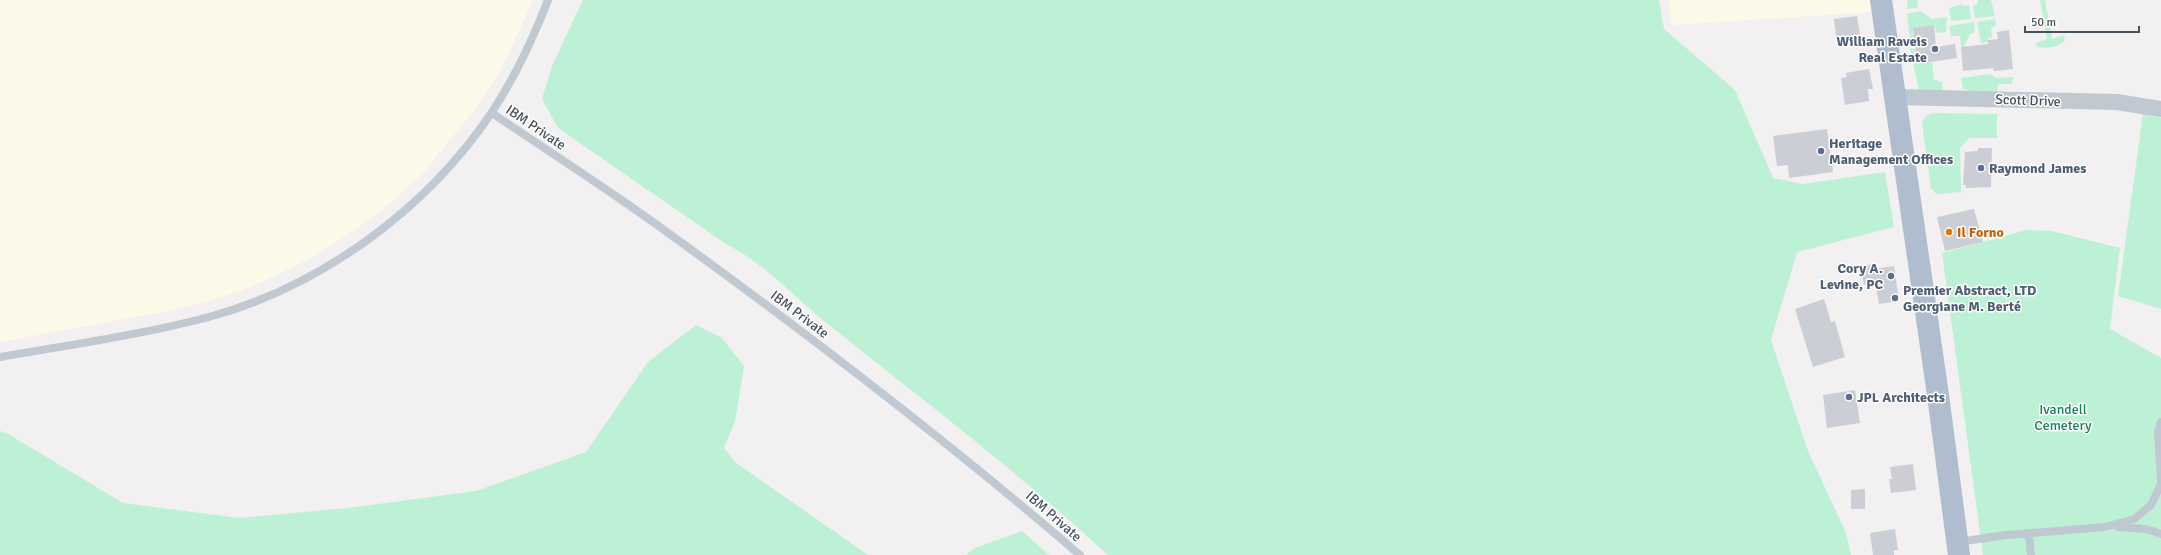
<svg xmlns="http://www.w3.org/2000/svg" width="2161" height="555" font-family="Signika,sans-serif">
	<rect width="100%" height="100%" fill="#f2f0f0"/>
	<!-- commercial -->
	<path fill="#fdf9e9" d="M0,0H532L522,25L502,67L479,104L424,172L392,202L355,230L315,256L277,275L241,291L206,302L168,311L0,342Z
		M1668,0H1870L1873,12L1672,25Z"/>
	<!-- green -->
	<path fill="#bdf1d5" d="M583,0H1659L1664,29L1735,90L1773,178L1803,184L1885,172L1894,227L1797,252L1771,340L1808,451L1846,533L1851,555H1108C1020,474 925,401 830,326C796,299 766,264 726,244L558,128L542,99L552,66Z
		M1907,0H1917L1918,8L1907,9Z
		M1978,0H1991L1995,16L1975,18L1973,5L1978,4Z
		M2040,0H2045L2052,39L2065,35L2064,41C2059,47 2043,50 2036,46L2037,42L2047,39Z
		M1963,4V6L1969,5L1971,19L1951,21L1949,8Z
		M1921,11L1932,19L1947,17L1946,32L1936,33L1935,25L1913,28L1914,39L1910,40L1907,14Z
		M1995,19L1996,26L1991,27L1992,37L1988,38V42L1981,43L1977,22Z
		M1974,22L1975,32L1970,34L1962,51L1960,36H1951L1949,26Z
		M1910,48L1915,49L1917,63L1932,62L1934,80L1942,82L1943,91H1919Z
		M1991,74L1996,78L2013,77L2012,84H1998L1997,92L1969,91L1963,88L1961,78Z
		M1932,113L1997,114V138H1969L1960,148L1961,192L1939,194L1935,193L1931,188L1922,123L1926,116Z
		M2143,114L2161,118V309L2118,296Z
		M2027,230L2052,231L2120,248L2110,329L2161,358V555H1983L1942,253Z
		M696,325L722,338L744,366L735,422L724,448L735,462L868,555H0V431L8,434L123,503L239,518L348,508L476,491L586,452L648,362Z
		M1022,531L1049,555H966L975,548Z"/>
	<!-- building -->
	<path fill="#ccced5" d="M1857,16L1861,41L1837,44L1834,19Z
		M1934,25L1936,47L1955,44L1957,58L1917,64L1913,28Z
		M2009,30L2013,69L1994,71L1993,68L1963,71L1961,47L1988,44V40L1998,39L1997,32Z
		M1869,69L1873,89H1868L1869,101L1845,105L1841,78L1847,77L1846,73Z
		M1827,129L1833,172L1789,178L1788,165L1777,166L1773,136Z
		M1978,148H1992L1991,187L1966,188V185H1963L1965,152L1978,151Z
		M1974,209L1983,242L1945,251L1937,217Z
		M1873,264L1874,269L1894,266L1899,301L1879,304L1875,283L1864,285L1861,266Z
		M1824,299L1831,322L1835,321L1845,357L1813,367L1795,309Z
		M1855,390L1860,423L1827,428L1823,395Z
		M1913,464L1916,490L1891,493L1889,479H1892L1890,467Z
		M1865,489V509H1851V490Z
		M1895,529L1898,550H1894V555H1873L1870,533Z"/>
	<g fill="none" stroke-linecap="round" stroke-linejoin="round">
		<!-- lane -->
		<path stroke="#c0c9d2" stroke-width="8" d="M492,113C548,151 605,187 660,227C804,331 945,439 1080,555
			M0,357C69,345 141,335 209,317C322,286 427,209 492,112C515,77 533,39 548,0
			M2161,422L2158,432L2161,481
			M2118,527L2146,529L2161,534
			M2029,534L2031,555
			M1958,542L2006,535L2105,527L2134,519L2151,505L2161,484"/>
		<!-- street -->
		<path stroke="#c0c9d2" stroke-width="16" d="M1895,97L2117,102L2161,109"/>
		<!-- primary -->
		<path stroke="#afbdcf" stroke-width="22" d="M1881,0L1938,395L1959,555"/>
	</g>
	<!-- markers -->
	<g fill="#5c6f8a" stroke="#fff" stroke-width="1.5">
		<circle cx="1935" cy="49" r="4"/>
		<circle cx="1821" cy="151" r="4"/>
		<circle cx="1981" cy="168" r="4"/>
		<circle cx="1891" cy="276" r="4"/>
		<circle cx="1895" cy="298" r="4"/>
		<circle cx="1849" cy="397" r="4"/>
	</g>
	<circle fill="#e8710a" stroke="#fff" stroke-width="1.5" cx="1949" cy="232" r="4"/>
	<g text-anchor="middle" stroke-width="3" stroke-linejoin="round" paint-order="stroke">
		<!-- service labels -->
		<g font-size="14" font-weight="bold" fill="#4e5e75" stroke="#fff" text-anchor="start">
			<text x="1927" y="46" text-anchor="end">William Raveis<tspan x="1927" dy="16">Real Estate</tspan></text>
			<text x="1829" y="148">Heritage<tspan x="1829" dy="16">Management Offices</tspan></text>
			<text x="1989" y="173">Raymond James</text>
			<text x="1883" y="273" text-anchor="end">Cory A.<tspan x="1883" dy="16">Levine, PC</tspan></text>
			<text x="1903" y="295">Premier Abstract, LTD<tspan x="1903" dy="16">Georgiane M. Berté</tspan></text>
			<text x="1857" y="402">JPL Architects</text>
		</g>
		<!-- street labels -->
		<g font-size="14" fill="#47515e" stroke="#fff">
			<text transform="translate(2028 100) rotate(2)" y="5">Scott Drive</text>
			<text transform="translate(536 127) rotate(34)" y="5">IBM Private</text>
			<text transform="translate(800 314) rotate(37)" y="5">IBM Private</text>
			<text transform="translate(1054 516) rotate(41)" y="5">IBM Private</text>
		</g>
		<!-- food labels -->
		<g font-size="14" font-weight="bold" fill="#c56008" stroke="#fff" text-anchor="start">
			<text x="1957" y="237">Il Forno</text>
		</g>
		<!-- park labels -->
		<g font-size="14" fill="#148355" stroke="#fff">
			<text x="2063" y="414">Ivandell<tspan x="2063" dy="16">Cemetery</tspan></text>
		</g>
	</g>
	<!-- scale -->
	<path d="M2025 26v6h114v-6" fill="none" stroke="#47515e" stroke-width="2"/>
	<text x="2031" y="26" font-size="12" fill="#47515e" stroke="#ffffff" stroke-width="3" paint-order="stroke">50 m</text>
</svg>
